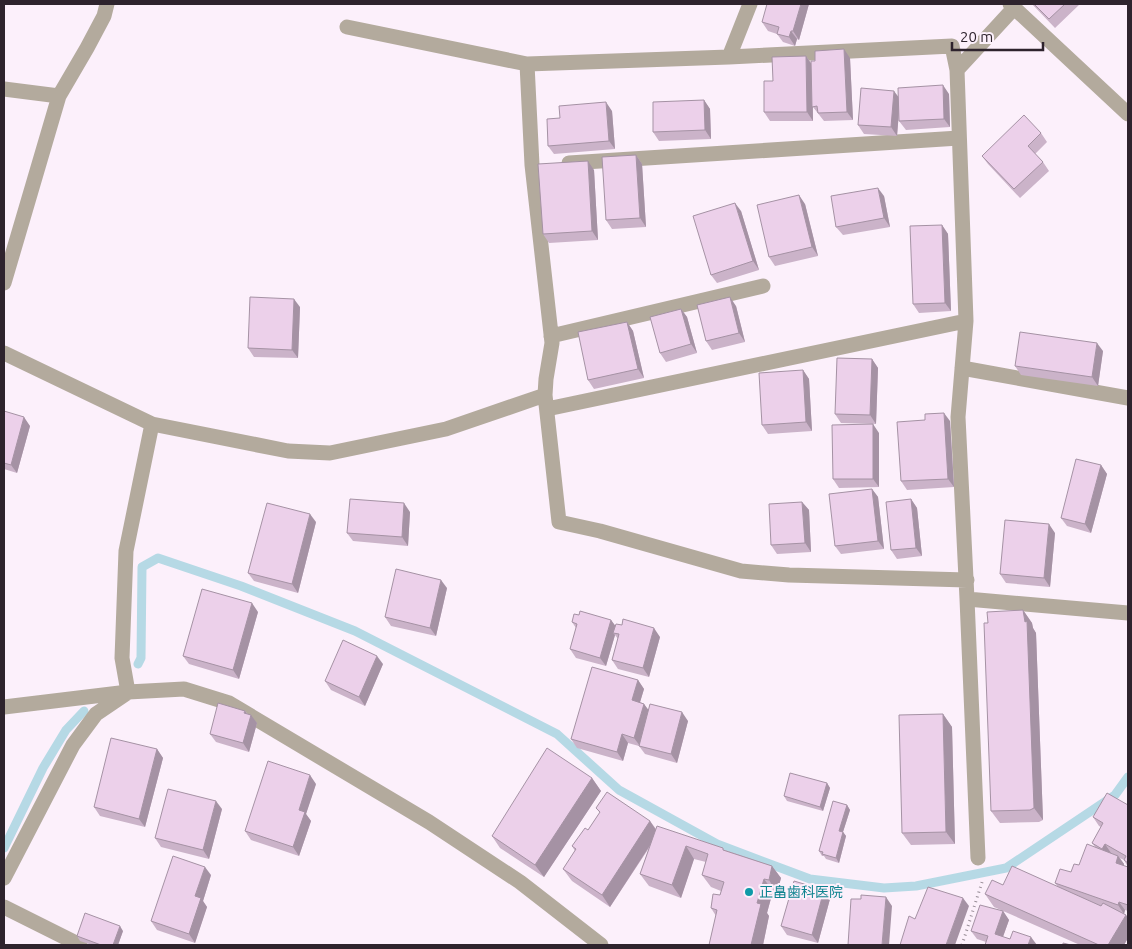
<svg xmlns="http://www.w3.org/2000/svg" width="1132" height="949" font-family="Ubuntu,'Noto Sans JP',sans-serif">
	<rect width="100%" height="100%" fill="#fcf0fb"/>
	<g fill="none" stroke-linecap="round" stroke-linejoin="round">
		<!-- stream -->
		<path stroke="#b6d9e5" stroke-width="9" d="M138,664L141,658L142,567L158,558L241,586L355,631L557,734L619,790L717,844L810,879L884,888L916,886L1006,868L1115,795L1128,777
			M4,848L43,768L66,730L84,711"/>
		<!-- path -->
		<path stroke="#978c96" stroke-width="3" stroke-dasharray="1 4" stroke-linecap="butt" d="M962,945L983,879"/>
		<!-- minor -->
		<path stroke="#b3aa9d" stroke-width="15" d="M1010,4L1128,114
			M347,27L527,64L729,57L952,46L957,70
			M729,57L750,4
			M527,64L532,165L552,343L546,379L545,395L559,522L600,531L741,571L789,575L967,580
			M4,89L59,96
			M569,163L959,138
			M4,283L59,96L87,48L104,16L107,4
			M551,336L763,286
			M4,353L152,424L288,451L330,453L446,429L545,395
			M962,368L1128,398
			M547,409L966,321
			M967,599L1128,613
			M128,692L122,658L126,551L152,424
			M4,707L128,692L184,689L229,703L429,822L520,882L601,945
			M978,858L967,599L958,417L966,321L957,70L1014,8
			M4,878L73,745L96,714L127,693
			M4,907L80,945"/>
	</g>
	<!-- wall -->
	<path fill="#cbb3c9" d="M809,4L799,40L797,39L795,46L783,42L777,34L768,31L762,22Z
		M1032,4H1080L1055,28Z
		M806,56L811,63L850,58L853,120L824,121L813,107V121H770L764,112L773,81Z
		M949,94L950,127L906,130L899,121V112L897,136L864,134L858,125L898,97Z
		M704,100L710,109L711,139L659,141L653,132Z
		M612,111L615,149L554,154L548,146Z
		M1041,133L1047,142L1035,154L1043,162L1049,171L1020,198L988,164L982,156Z
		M636,155L642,164L646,227L612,229L606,220Z
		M594,170L598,240L549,243L543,234Z
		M884,196L890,227L843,235L836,227Z
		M805,204L818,256L775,266L769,257Z
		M741,211L759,270L717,283L711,275Z
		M942,225L948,234L951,311L919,313L913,304Z
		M736,306L745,342L712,350L706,341Z
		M300,307L298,358L254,357L248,348Z
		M681,309L687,317L697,353L666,362L660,353Z
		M627,322L633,331L644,378L594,389L588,380Z
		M1103,351L1098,386L1021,375L1015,366Z
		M872,359L878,368L876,424L841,423L835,414Z
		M803,370L809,379L812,431L768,434L762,425Z
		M4,411L30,426L17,473L4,469Z
		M950,421L954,487L907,490L901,481Z
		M879,433V487L839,488L833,479Z
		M1101,465L1107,474L1091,533L1067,526L1061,518Z
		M872,489L878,497L884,549L841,554L835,546Z
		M911,499L917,508L922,556L897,559L891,550Z
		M802,502L809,510L811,552L777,554L771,545Z
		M410,512L408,546L353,541L347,533Z
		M316,522L298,593L254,581L248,573Z
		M1055,533L1050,587L1006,583L1000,574Z
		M447,588L436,636L391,626L385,617Z
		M1023,610L1032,623L1033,628L1036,633L1043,820L1039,822L1000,823L991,811L988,623Z
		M258,612L239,679L189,664L183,656Z
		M611,620L615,626L660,637L649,677L618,669L612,660L618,639L615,635L606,666L576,658L570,649L576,628L572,622Z
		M383,664L365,706L331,690L325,681Z
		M638,680L644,689L640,702L644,704L648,710L688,721L677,763L645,754L639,746L628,743L623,761L577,748L571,739Z
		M245,711L257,723L249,752L216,742L210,734Z
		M943,714L952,727L955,844L911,845L902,833Z
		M157,749L163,758L145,827L100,816L94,807Z
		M592,778L601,791L544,877L500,848L492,836Z
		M827,783L830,788L823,811L787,801L784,796Z
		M316,784L306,814L311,821L299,856L251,840L245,831Z
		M847,805L850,810L843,832L846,836L839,863L826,859L824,856H822L819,851Z
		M1128,805V867L1124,860L1120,858L1124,864V866L1128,867V911L1125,910L1124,914L1126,915L1128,918V938L1124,945H1080L994,907L985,894L1003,885L1058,887L1055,883L1071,872L1079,865L1095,847L1092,843L1101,827L1099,826L1093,817Z
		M596,808L650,821L656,829L725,850L772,866L781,878L777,893L773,891L767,913L769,916L763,945H709L716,916L711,908L720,895L721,891L711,887L702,875L706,862L694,859L681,898L649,886L640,874L649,848L610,907L572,881L563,869L575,851L572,846L588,830L600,813Z
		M222,809L209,859L161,847L155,838Z
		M211,875L203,901L207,907L195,943L157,930L151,921Z
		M824,890L830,899L818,943L787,935L781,926Z
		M1003,911L1009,920L1003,937L1010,939L1031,937L986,942L977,939L971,931Z
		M123,931L118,945H92L80,941L77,936Z"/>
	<!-- shaded-wall -->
	<path fill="#a592a4" d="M801,4H809L799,40L793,31Z
		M791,31L797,39L795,46L789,37Z
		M844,49L850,58L853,120L847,112Z
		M806,56L812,65L813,121L807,112Z
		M943,85L949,94L950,127L944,119Z
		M894,91L900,99L897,136L891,127Z
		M704,100L710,109L711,139L705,130Z
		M606,102L612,111L615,149L609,141Z
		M636,155L642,164L646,227L640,218Z
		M588,161L594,170L598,240L592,231Z
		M878,188L884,196L890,227L884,218Z
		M799,195L805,204L818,256L812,247Z
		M735,203L741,211L759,270L753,261Z
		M942,225L948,234L951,311L945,303Z
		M730,297L736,306L745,342L739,333Z
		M294,299L300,307L298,358L292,350Z
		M681,309L687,317L697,353L691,344Z
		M627,322L633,331L644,378L638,369Z
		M1097,343L1103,351L1098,386L1092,377Z
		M872,359L878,368L876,424L870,415Z
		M803,370L809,379L812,431L806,422Z
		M944,413L950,421L954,487L948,479Z
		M24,417L30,426L17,473L11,465Z
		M873,424L879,433V487L873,479Z
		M1101,465L1107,474L1091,533L1085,524Z
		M872,489L878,497L884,549L878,541Z
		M911,499L917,508L922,556L916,548Z
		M802,502L809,510L811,552L805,543Z
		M404,503L410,512L408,546L402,537Z
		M310,514L316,522L298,593L292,584Z
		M1049,524L1055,533L1050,587L1044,578Z
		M441,580L447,588L436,636L430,628Z
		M252,603L258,612L239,679L233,670Z
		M1023,610L1032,623L1033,628L1036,633L1043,820L1034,808L1025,622Z
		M611,620L617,628L613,633L615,635L606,666L600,658Z
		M654,628L660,637L649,677L643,668Z
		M377,656L383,664L365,706L359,697Z
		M638,680L644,689L638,709L632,700Z
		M644,704L650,712L640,746L634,738Z
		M245,711L250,718L251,715L257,723L249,752L243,743Z
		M682,712L688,721L677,763L671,754Z
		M943,714L952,727L955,844L946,832Z
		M622,734L628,743L623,761L617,752Z
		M157,749L163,758L145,827L139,819Z
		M310,775L316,784L306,814L311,821L299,856L293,847L299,810Z
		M592,778L601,791L544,877L535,865Z
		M827,783L830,788L823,811L820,807Z
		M216,801L222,809L209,859L203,850Z
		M847,805L850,810L842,835L839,831Z
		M650,821L658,833L610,907L602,895Z
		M843,832L846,836L839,863L836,858Z
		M1105,844L1111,853L1108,858L1102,849Z
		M686,846L694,859L681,898L672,885Z
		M1118,856L1124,864L1122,871L1116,863Z
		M772,866L781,878L777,893L769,880Z
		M205,867L211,875L203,901L207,907L195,943L189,934L195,896Z
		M764,879L773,891L767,913L769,916L763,945H751L757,903Z
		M824,890L830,899L818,943L812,935Z
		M886,897L892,906L889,945H882Z
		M963,898L969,906L955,945H946Z
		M1119,902L1125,910L1124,914L1118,905Z
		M1003,911L1009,920L1001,942L995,934Z
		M1126,915L1128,918V938L1124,945H1108Z
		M120,926L123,931L118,945H113Z
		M1031,937L1037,945H1028Z"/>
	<!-- building -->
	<path fill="#ecd0ea" stroke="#a592a4" d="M767,4H801L793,31H791L789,37L777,34L779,27L762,22Z
		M1034,4H1065L1049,19Z
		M844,49L847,112L818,113L817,106L812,107L811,61H815V51Z
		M806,56L807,112H764V81H773L772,57Z
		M943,85L944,119L899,121L898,88Z
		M861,88L894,91L891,127L858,125Z
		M704,100L705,130L653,132V102Z
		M606,102L609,141L548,146L547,119L560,118L559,106Z
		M1024,115L1041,133L1028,146L1043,162L1014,189L982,156Z
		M636,155L640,218L606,220L602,157Z
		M588,161L592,231L543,234L538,164Z
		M878,188L884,218L836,227L831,196Z
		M799,195L812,247L769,257L757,205Z
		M735,203L753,261L711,275L693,216Z
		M942,225L945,303L913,304L910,226Z
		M250,297L294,299L292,350L248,348Z
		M730,297L739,333L706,341L697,305Z
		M681,309L691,344L660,353L650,317Z
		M627,322L638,369L588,380L578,332Z
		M1020,332L1097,343L1092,377L1015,366Z
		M837,358L872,359L870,415L835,414Z
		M803,370L806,422L762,425L759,373Z
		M4,411L24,417L11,465L4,463Z
		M944,413L948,479L901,481L897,422L925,420V414Z
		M873,424V479H833L832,425Z
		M1076,459L1101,465L1085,524L1061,518Z
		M872,489L878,541L835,546L829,494Z
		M350,499L404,503L402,537L347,533Z
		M911,499L916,548L891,550L886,502Z
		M802,502L805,543L771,545L769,504Z
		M267,503L310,514L292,584L248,573Z
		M1005,520L1049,524L1044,578L1000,574Z
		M396,569L441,580L430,628L385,617Z
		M202,589L252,603L233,670L183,656Z
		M1023,610L1025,622L1027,621L1034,808L1030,810L991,811L984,623H988L987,612Z
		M580,611L611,620L600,658L570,649L577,624L572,622L574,614L579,615Z
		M623,619L654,628L643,668L612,660L619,634L613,633L616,624L622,625Z
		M343,640L377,656L359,697L325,681Z
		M592,667L638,680L632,700L644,704L634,738L622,734L617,752L571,739Z
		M218,703L245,711L244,713L251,715L243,743L210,734Z
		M650,704L682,712L671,754L639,746Z
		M943,714L946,832L902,833L899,715Z
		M111,738L157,749L139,819L94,807Z
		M547,748L592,778L535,865L492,836Z
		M268,761L310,775L299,810L305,812L293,847L245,831Z
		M790,773L827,783L820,807L784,796Z
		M168,789L216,801L203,850L155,838Z
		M607,792L650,821L602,895L563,869L576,849L572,846L585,828L588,830L600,812L596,808Z
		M1107,793L1128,805V863L1124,860L1126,856L1105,844L1102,849L1092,843L1103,823L1093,817Z
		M833,801L847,805L839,831L843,832L836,858L822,854L823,852L819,851Z
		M657,826L723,848V850L772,866L769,880L764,879L757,903L761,904L751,945H709L717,910L711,908L713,894L720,895L724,882L702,875L708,854L686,846L672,885L640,874Z
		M1087,844L1118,856L1116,863L1128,867V905L1119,902L1118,905L1055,883L1060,869L1071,872L1074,864L1079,865Z
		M173,856L205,867L195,896L201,898L189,934L151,921Z
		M1012,866L1101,906L1103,903L1126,915L1108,945H1099L985,894L992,880L1003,885Z
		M794,881L824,890L812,935L781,926Z
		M928,887L963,898L946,945H900L909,916L915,919Z
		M861,895L886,897L882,945H848L851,899H861Z
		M980,905L1003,911L995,934L1010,939L1013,931L1031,937L1028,945H985L988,936L971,931Z
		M85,913L120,926L113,945H101L77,936Z
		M1063,943L1071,945H1063Z"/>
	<!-- markers -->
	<circle fill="#0f9aa8" stroke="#fcf0fb" stroke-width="2" cx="749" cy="892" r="5"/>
	<g text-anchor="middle" stroke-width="4" stroke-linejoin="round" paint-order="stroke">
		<!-- culture labels -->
		<g font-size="14" fill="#0d838f" stroke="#fcf0fb" text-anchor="start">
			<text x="759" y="897">正畠歯科医院</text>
		</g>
	</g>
	<!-- border -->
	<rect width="1132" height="949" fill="none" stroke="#2e232d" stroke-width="10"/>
	<!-- scale -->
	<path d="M952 42v8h91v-8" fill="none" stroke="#2e232d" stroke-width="2.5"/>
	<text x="960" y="42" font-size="15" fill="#2e232d" stroke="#fcf0fb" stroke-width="4" paint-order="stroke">20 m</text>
</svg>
